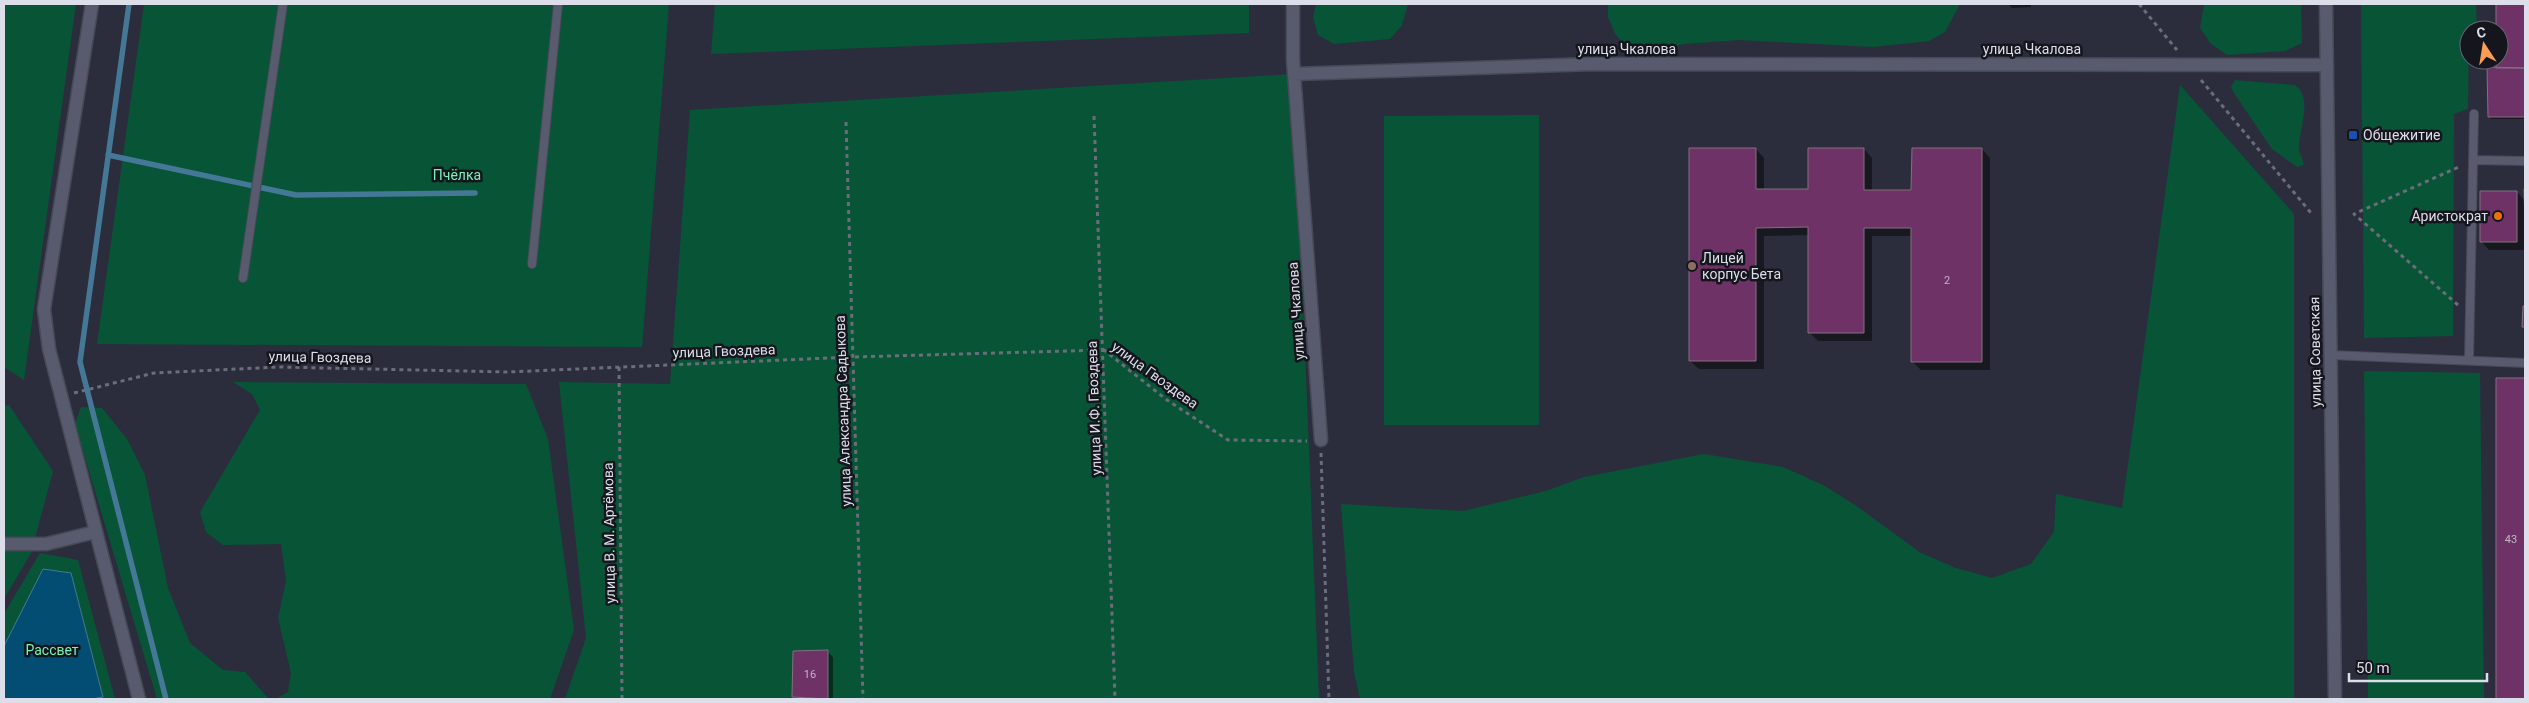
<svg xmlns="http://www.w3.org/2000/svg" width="2529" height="703" font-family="Roboto,sans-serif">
	<rect width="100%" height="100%" fill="#2b2d3d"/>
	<!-- green -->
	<path fill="#075536" d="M4,4H76L24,380L4,367Z
		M144,4H669L642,347L97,344Z
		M715,4H1249V33L711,54Z
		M1316,4H1408L1402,25L1390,39L1334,44L1318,35L1313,17Z
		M1608,4H1960L1945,32L1929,41L1873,47L1739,40L1684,44L1646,54L1628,48L1615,34L1608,17Z
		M2204,4H2301L2302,43L2285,51L2227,55L2211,44L2200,28Z
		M2361,4H2476L2477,30H2469L2468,109L2454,114L2453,336L2364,338Z
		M1294,74L1319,699H565L586,638L559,382L670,384L690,110Z
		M2235,80L2295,85C2314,98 2298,131 2299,150C2300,154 2303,160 2304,165L2297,167L2272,149L2234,93L2231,87Z
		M2180,85L2294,214V699H1360L1354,672L1341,504L1463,511L1546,491L1584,477L1704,454L1783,467L1823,485L1855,505L1921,553L1956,568L1992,578L2031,564L2054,532L2056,494L2122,508Z
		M1539,115V425H1384V116Z
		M2364,371L2480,373L2484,699H2368Z
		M233,382L526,384L548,439L574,630L550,699H276L288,692L291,673L278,618L286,581L281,544L223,545L206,532L200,512L260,410L252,394Z
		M9,405L53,471L31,553L4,599V406Z
		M81,407L102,408L127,439L145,475L168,588L190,643L223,670L245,672L269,699H157L75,424Z
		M40,553L78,560L115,699H4V614Z"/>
	<!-- water -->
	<path fill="#034c72" stroke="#447896" d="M43,569L71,573L103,697L92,699H4V646Z"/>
	<!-- shadow -->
	<path fill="#0007" d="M2008,4H2031V7L2012,8Z
		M2497,4H2525V119H2491L2489,116L2497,60H2499Z
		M1756,149L1764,158V191H1810L1864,149L1872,158V191H1913L1982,149L1990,158V370H1921L1912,361L1913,236H1872V341H1818L1810,333V235L1764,236V369H1699L1690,361Z
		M2517,192L2525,201V250H2489L2481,241Z
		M2498,379H2525V699H2498Z
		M827,651L833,657V699H796L793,696Z"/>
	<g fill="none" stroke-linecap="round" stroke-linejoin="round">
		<!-- stream -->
		<path stroke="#447896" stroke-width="5.5" d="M129,4L80,362L166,699
			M108,155L296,195L475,193"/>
	</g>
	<!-- building -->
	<path fill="#6f3267" stroke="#82717e" d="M2496,4H2525V68H2496V60H2499V30H2496Z
		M2487,67L2525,68V117H2488Z
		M1689,148H1756V189H1808V148H1864V190H1911L1912,148H1982V362H1911V228H1864V333H1808V227L1756,228V361H1689Z
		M2524,189H2525V228Z
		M2480,191H2517V242H2480Z
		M2523,306H2525V327H2522Z
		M2496,378H2525V699H2496Z
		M828,650V699L792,697L793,651Z"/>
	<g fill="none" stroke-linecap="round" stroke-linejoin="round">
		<defs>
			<path id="lane" d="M2473,160L2525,161
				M532,264L558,4
				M243,278L283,4
				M2330,355L2525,363
				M2469,359L2474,114"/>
			<path id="street" d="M92,4L44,309L49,349L139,699
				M1293,4V60L1321,440
				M1294,74L1594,64L2327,65
				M4,544H46L95,532"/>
			<path id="secondary" d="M2326,4L2335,699"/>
		</defs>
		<!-- lane casing -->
		<use href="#lane" stroke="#474957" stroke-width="10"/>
		<!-- street casing -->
		<use href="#street" stroke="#474957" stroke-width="15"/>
		<!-- secondary casing -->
		<use href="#secondary" stroke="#474957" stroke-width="15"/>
		<!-- path -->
		<path stroke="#6b6d7b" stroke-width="3" stroke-dasharray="4 4" stroke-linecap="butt" d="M2139,4L2177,50
			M2201,80L2311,213
			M1094,116L1115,699
			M846,122L863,699
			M2458,305L2354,214L2461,166
			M619,367L622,699
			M74,393L154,373L279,367L508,372L852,357L1104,350L1167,400L1228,440L1307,441
			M1321,453L1329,699"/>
		<!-- lane -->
		<use href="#lane" stroke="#585b6d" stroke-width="8"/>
		<!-- street -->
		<use href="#street" stroke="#585b6d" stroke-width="12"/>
		<!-- secondary -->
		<use href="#secondary" stroke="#585b6d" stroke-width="12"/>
	</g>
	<!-- markers -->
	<rect fill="#1a4fb4" stroke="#15161d" stroke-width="2" x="2348" y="130" width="10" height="10" rx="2.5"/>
	<circle fill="#e8710a" stroke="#15161d" stroke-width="2" cx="2498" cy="216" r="5"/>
	<circle fill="#8d6e63" stroke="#15161d" stroke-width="2" cx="1692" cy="266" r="5"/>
	<g text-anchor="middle" stroke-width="5" stroke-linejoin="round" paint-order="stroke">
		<!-- number labels -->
		<g font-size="11" fill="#c1b3c8">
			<text x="1947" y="284">2</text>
			<text x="2511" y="543">43</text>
			<text x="810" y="678">16</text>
		</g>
		<!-- street labels -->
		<g font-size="14" fill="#dcdee9" stroke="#15161d">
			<text x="1627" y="54">улица Чкалова</text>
			<text x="2032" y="54">улица Чкалова</text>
			<text transform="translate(1296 311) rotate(-94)" y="5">улица Чкалова</text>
			<text transform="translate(724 351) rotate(-2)" y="5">улица Гвоздева</text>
			<text transform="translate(2315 352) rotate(-91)" y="5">улица Советская</text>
			<text transform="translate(320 357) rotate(1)" y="5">улица Гвоздева</text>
			<text transform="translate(1155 375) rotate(36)" y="5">улица Гвоздева</text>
			<text transform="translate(1094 408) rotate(-92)" y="5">улица И.Ф. Гвоздева</text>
			<text transform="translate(843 411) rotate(-92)" y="5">улица Александра Садыкова</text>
			<text transform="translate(609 533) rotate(-91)" y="5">улица В. М. Артёмова</text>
		</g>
		<!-- poi labels -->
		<g font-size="14" fill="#dcdee9" stroke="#15161d" text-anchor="start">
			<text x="2363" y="140">Общежитие</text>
			<text x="2488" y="221" text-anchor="end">Аристократ</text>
			<text x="1702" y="263">Лицей<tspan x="1702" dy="16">корпус Бета</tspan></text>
		</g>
		<!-- park labels -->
		<g font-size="14" fill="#77f3b5" stroke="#15161d">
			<text x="457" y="180">Пчёлка</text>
			<text x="52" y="655">Рассвет</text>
		</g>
	</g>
	<!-- border -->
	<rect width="2529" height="703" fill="none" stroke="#dcdee9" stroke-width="10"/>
	<!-- north arrow -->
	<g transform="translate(2484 45) rotate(348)"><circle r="24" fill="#15161d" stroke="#65666f"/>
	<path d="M0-4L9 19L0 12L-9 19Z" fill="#fc9d54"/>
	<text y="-8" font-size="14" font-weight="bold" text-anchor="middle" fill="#dcdee9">С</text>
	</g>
	<!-- scale -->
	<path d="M2349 673v8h138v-8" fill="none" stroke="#dcdee9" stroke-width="2.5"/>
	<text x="2356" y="673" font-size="15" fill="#dcdee9" stroke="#15161d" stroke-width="4" paint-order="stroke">50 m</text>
</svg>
